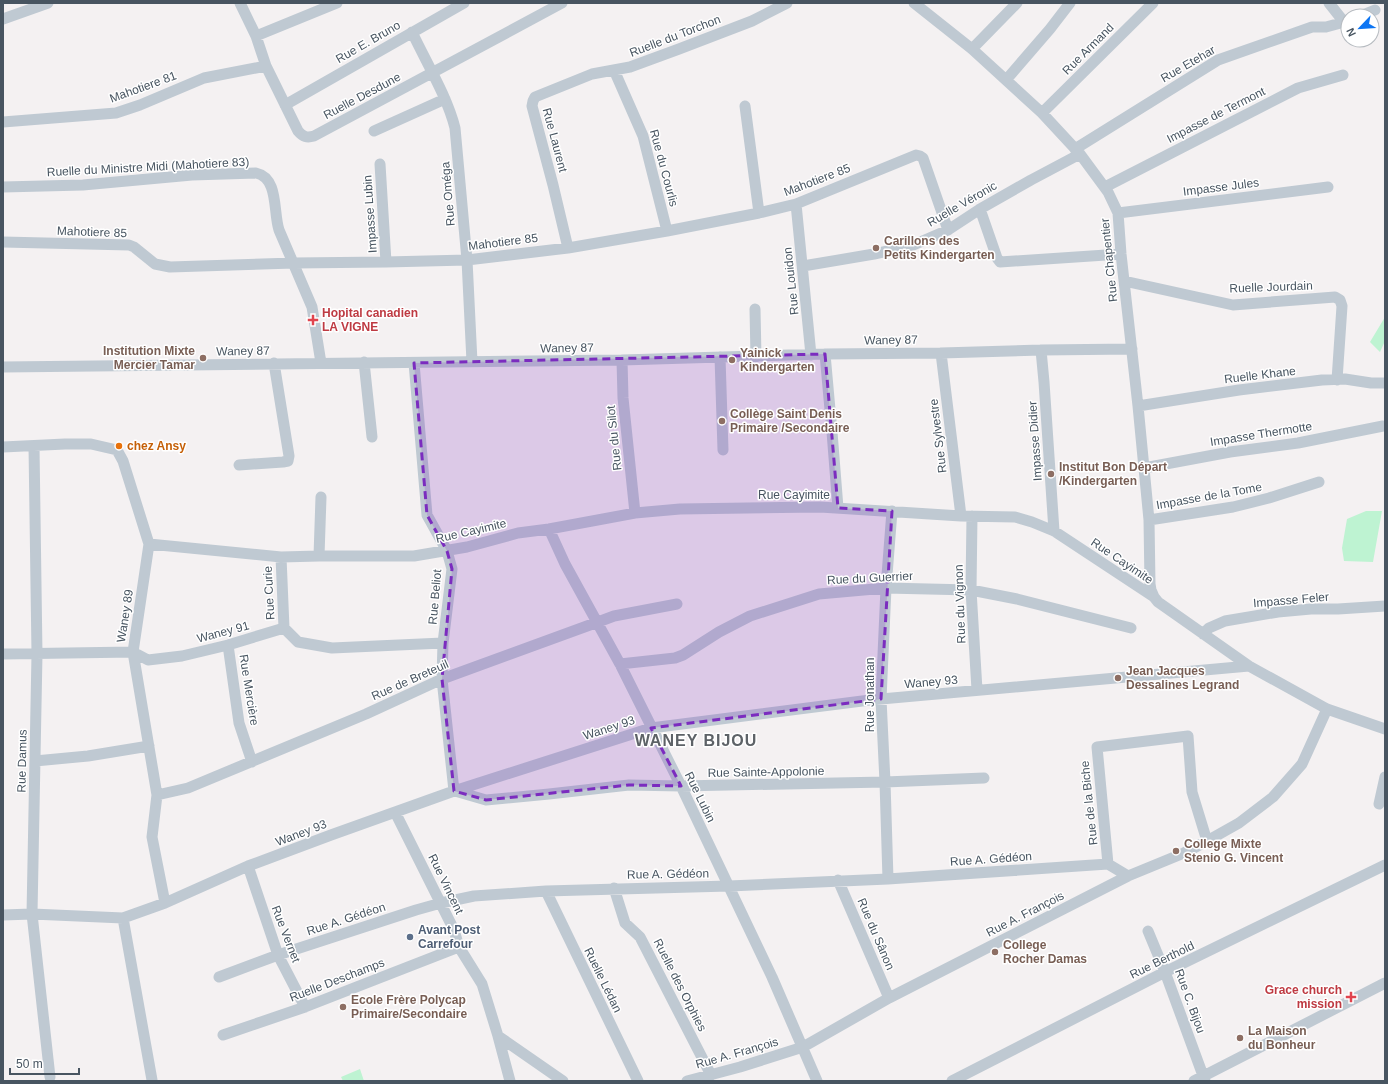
<svg xmlns="http://www.w3.org/2000/svg" width="1388" height="1084" font-family="Helvetica,sans-serif">
	<rect width="100%" height="100%" fill="#f4f1f2"/>
	<!-- green -->
	<path fill="#bef3d2" d="M1385,317V341L1380,352L1370,342Z
		M1366,511H1382L1373,562L1344,561L1342,548L1347,519Z
		M360,1069L364,1081H343L341,1077Z"/>
	<g fill="none" stroke-linecap="round" stroke-linejoin="round">
		<!-- minor -->
		<path stroke="#bfc9d2" stroke-width="11" d="M240,3L256,36L266,66L298,131C303,137 307,138 314,136L562,3
			M914,3L972,49L1042,113L1080,154L1108,192L1118,213L1121,254L1138,406L1149,520L1150,584L1151,590L1154,597
			M1329,3L1344,22
			M1360,16L1375,10
			M3,19L48,3
			M412,32C426,62 447,96 455,128L467,260L472,362
			M256,36L337,3
			M972,49L1017,3
			M614,70L643,136L667,231
			M1006,80L1050,29L1070,3
			M285,105L464,3
			M745,106L759,213
			M1042,113L1153,3
			M3,122L116,113L140,105L204,78L266,66
			M374,131L445,99
			M1075,149L1218,60L1312,27H1326L1348,21
			M380,164L386,262
			M3,187L83,185L192,175L256,173C279,178 273,212 279,230L312,307L321,363
			M1105,187L1298,88L1343,75
			M796,204L811,355
			M980,209L997,258L1000,262L1121,254
			M1118,213L1328,187
			M3,242L129,245L134,247L155,264L170,267L294,263L386,262L467,260L568,248L667,231L759,213L796,204L916,155L920,156L923,158L948,230
			M568,248L553,185L532,106L533,101L535,97L592,74L630,67L679,49L752,21L787,3
			M803,266L874,254L911,246L948,230L980,209L1031,180L1080,154
			M1124,281L1233,305L1335,297L1340,300L1342,306L1337,380
			M755,309L756,357
			M1041,350L1044,382L1054,531
			M941,353L961,516
			M825,354L832,432L838,508
			M720,357L723,450
			M622,360L623,398L635,513
			M364,362L372,437
			M414,363L427,515L447,551L452,569L443,643L442,679L454,791
			M3,367L622,360L825,354L941,353L1041,350L1132,349
			M1138,406L1239,390L1322,380L1345,379L1371,383H1385
			M34,446L37,654L32,914L50,1077
			M3,447L65,444H91L117,450L123,461L149,544L133,652L157,795L152,837L165,903
			M239,465L283,462L288,461L289,456L274,363
			M1144,468L1230,452L1298,443L1383,426
			M972,516L971,590L977,690
			M1149,520L1233,507L1269,498L1319,482
			M549,529L565,564L620,664L681,786L772,977L817,1081
			M149,544L281,557L319,556H414L467,547L518,533L549,529L635,513L680,509L820,507L961,516L1015,517L1032,522L1054,531L1154,597L1158,602L1249,666L1327,709L1385,729
			M319,556L321,497
			M281,557L284,628
			M1203,634L1209,628L1225,621L1278,612L1311,609H1338L1385,606
			M228,645L239,723L252,762
			M3,654L133,652L148,660L182,656L228,645L284,628L298,642L332,648L443,643
			M620,664L675,658L683,655L719,632L750,616L819,594L886,588L971,590L1017,599L1131,628
			M35,761L88,756L149,746
			M455,791L486,800L549,794L629,785L681,786L885,782L984,778
			M157,795L188,788L366,714L442,679L598,622L614,616L677,604
			M1379,804L1385,777
			M395,812L454,930L459,947L482,984L498,1036L510,1081
			M1108,864L1097,747L1188,736L1192,792L1207,841
			M248,866L278,955L305,1007
			M888,879L885,782L881,699L886,588L892,511
			M838,880L889,998
			M614,888L625,923L640,937L711,1075
			M546,891L638,1081
			M3,915L32,914L123,918L165,903L248,866L331,835L454,791L651,728L870,700L1249,666
			M123,918L152,1080
			M1148,931L1165,972L1205,1081
			M219,977L278,955L416,910L441,903L474,896L546,891L729,886L888,879L1108,864L1128,876
			M223,1035L305,1007L459,947
			M498,1036L563,1081
			M687,1081L740,1067L803,1047L889,998L1128,876L1184,853L1207,841L1239,823L1273,797L1302,764L1327,709
			M952,1081L1165,972L1385,865
			M1194,1081L1385,983"/>
	</g>
	<!-- marked area -->
	<path fill="#7b2cbf" fill-opacity="0.2" stroke="#7b2cbf" stroke-width="3" stroke-dasharray="8 5" stroke-linejoin="round" d="M825,354L838,508L892,511L881,699L651,728L681,786L629,785L486,800L454,791L442,679L452,569L447,551L427,515L414,363Z"/>
	<!-- markers -->
	<g fill="#8d6e63" stroke="#fff" stroke-width="1.5">
		<circle cx="876" cy="248" r="4"/>
		<circle cx="203" cy="358" r="4"/>
		<circle cx="732" cy="360" r="4"/>
		<circle cx="722" cy="421" r="4"/>
		<circle cx="1051" cy="474" r="4"/>
		<circle cx="1118" cy="678" r="4"/>
		<circle cx="1176" cy="851" r="4"/>
		<circle cx="995" cy="952" r="4"/>
		<circle cx="343" cy="1007" r="4"/>
		<circle cx="1240" cy="1038" r="4"/>
	</g>
	<g fill="#e0444e" stroke="#fff" stroke-width="1.5">
		<path d="M311 314h4v4h4v4h-4v4h-4v-4h-4v-4h4z"/>
		<path d="M1349 991h4v4h4v4h-4v4h-4v-4h-4v-4h4z"/>
	</g>
	<circle fill="#e8710a" stroke="#fff" stroke-width="1.5" cx="119" cy="446" r="4"/>
	<circle fill="#5c6f8a" stroke="#fff" stroke-width="1.5" cx="410" cy="937" r="4"/>
	<g text-anchor="middle" stroke-width="3" stroke-linejoin="round" paint-order="stroke">
		<!-- street labels -->
		<g font-size="12" fill="#485561" stroke="#fff">
			<text transform="translate(675 36) rotate(-21)" y="4">Ruelle du Torchon</text>
			<text transform="translate(368 42) rotate(-30)" y="4">Rue E. Bruno</text>
			<text transform="translate(1088 49) rotate(-45)" y="4">Rue Armand</text>
			<text transform="translate(1188 64) rotate(-30)" y="4">Rue Etehar</text>
			<text transform="translate(143 87) rotate(-20)" y="4">Mahotiere 81</text>
			<text transform="translate(362 96) rotate(-28)" y="4">Ruelle Desdune</text>
			<text transform="translate(1216 115) rotate(-27)" y="4">Impasse de Termont</text>
			<text transform="translate(555 140) rotate(75)" y="4">Rue Laurent</text>
			<text transform="translate(148 167) rotate(-3)" y="4">Ruelle du Ministre Midi (Mahotiere 83)</text>
			<text transform="translate(664 168) rotate(75)" y="4">Rue du Courlis</text>
			<text transform="translate(817 180) rotate(-21)" y="4">Mahotiere 85</text>
			<text transform="translate(1221 187) rotate(-7)" y="4">Impasse Jules</text>
			<text transform="translate(448 194) rotate(-95)" y="4">Rue Oméga</text>
			<text transform="translate(962 204) rotate(-30)" y="4">Ruelle Véronic</text>
			<text transform="translate(370 214) rotate(-94)" y="4">Impasse Lubin</text>
			<text transform="translate(92 232) rotate(2)" y="4">Mahotiere 85</text>
			<text transform="translate(503 242) rotate(-7)" y="4">Mahotiere 85</text>
			<text transform="translate(1109 260) rotate(-96)" y="4">Rue Chapentier</text>
			<text transform="translate(791 281) rotate(-96)" y="4">Rue Louidon</text>
			<text transform="translate(1271 287) rotate(-2)" y="4">Ruelle Jourdain</text>
			<text transform="translate(891 340) rotate(-1)" y="4">Waney 87</text>
			<text transform="translate(567 348) rotate(-1)" y="4">Waney 87</text>
			<text transform="translate(243 351) rotate(-1)" y="4">Waney 87</text>
			<text transform="translate(1260 375) rotate(-7)" y="4">Ruelle Khane</text>
			<text transform="translate(1261 434) rotate(-9)" y="4">Impasse Thermotte</text>
			<text transform="translate(938 436) rotate(-97)" y="4">Rue Sylvestre</text>
			<text transform="translate(614 438) rotate(-96)" y="4">Rue du Silot</text>
			<text transform="translate(1035 441) rotate(-94)" y="4">Impasse Didier</text>
			<text x="794" y="499">Rue Cayimite</text>
			<text transform="translate(1209 496) rotate(-10)" y="4">Impasse de la Tome</text>
			<text transform="translate(471 531) rotate(-13)" y="4">Rue Cayimite</text>
			<text transform="translate(1122 561) rotate(34)" y="4">Rue Cayimite</text>
			<text transform="translate(870 578) rotate(-3)" y="4">Rue du Guerrier</text>
			<text transform="translate(269 593) rotate(-93)" y="4">Rue Curie</text>
			<text transform="translate(435 597) rotate(-85)" y="4">Rue Beliot</text>
			<text transform="translate(1291 600) rotate(-5)" y="4">Impasse Feler</text>
			<text transform="translate(960 604) rotate(-92)" y="4">Rue du Vignon</text>
			<text transform="translate(125 616) rotate(-81)" y="4">Waney 89</text>
			<text transform="translate(223 632) rotate(-15)" y="4">Waney 91</text>
			<text transform="translate(410 680) rotate(-24)" y="4">Rue de Breteuil</text>
			<text transform="translate(931 682) rotate(-5)" y="4">Waney 93</text>
			<text transform="translate(249 690) rotate(81)" y="4">Rue Mercière</text>
			<text transform="translate(870 695) rotate(-90)" y="4">Rue Jonathan</text>
			<text transform="translate(609 728) rotate(-18)" y="4">Waney 93</text>
			<text transform="translate(22 761) rotate(-89)" y="4">Rue Damus</text>
			<text transform="translate(766 772) rotate(-1)" y="4">Rue Sainte-Appolonie</text>
			<text transform="translate(700 797) rotate(64)" y="4">Rue Lubin</text>
			<text transform="translate(1089 803) rotate(-96)" y="4">Rue de la Biche</text>
			<text transform="translate(301 833) rotate(-21)" y="4">Waney 93</text>
			<text transform="translate(991 859) rotate(-4)" y="4">Rue A. Gédéon</text>
			<text transform="translate(668 874) rotate(-1)" y="4">Rue A. Gédéon</text>
			<text transform="translate(446 884) rotate(64)" y="4">Rue Vincent</text>
			<text transform="translate(1025 914) rotate(-27)" y="4">Rue A. François</text>
			<text transform="translate(346 919) rotate(-18)" y="4">Rue A. Gédéon</text>
			<text transform="translate(286 934) rotate(69)" y="4">Rue Vernet</text>
			<text transform="translate(876 934) rotate(67)" y="4">Rue du Sânon</text>
			<text transform="translate(1162 960) rotate(-26)" y="4">Rue Berthold</text>
			<text transform="translate(337 980) rotate(-21)" y="4">Ruelle Deschamps</text>
			<text transform="translate(603 980) rotate(64)" y="4">Ruelle Lédan</text>
			<text transform="translate(680 985) rotate(63)" y="4">Ruelle des Orphies</text>
			<text transform="translate(1190 1001) rotate(70)" y="4">Rue C. Bijou</text>
			<text transform="translate(737 1053) rotate(-16)" y="4">Rue A. François</text>
		</g>
		<!-- education labels -->
		<g font-size="12" font-weight="bold" fill="#785e54" stroke="#fff" text-anchor="start">
			<text x="884" y="245">Carillons des<tspan x="884" dy="14">Petits Kindergarten</tspan></text>
			<text x="195" y="355" text-anchor="end">Institution Mixte<tspan x="195" dy="14">Mercier Tamar</tspan></text>
			<text x="740" y="357">Yainick<tspan x="740" dy="14">Kindergarten</tspan></text>
			<text x="730" y="418">Collège Saint Denis<tspan x="730" dy="14">Primaire /Secondaire</tspan></text>
			<text x="1059" y="471">Institut Bon Départ<tspan x="1059" dy="14">/Kindergarten</tspan></text>
			<text x="1126" y="675">Jean Jacques<tspan x="1126" dy="14">Dessalines Legrand</tspan></text>
			<text x="1184" y="848">College Mixte<tspan x="1184" dy="14">Stenio G. Vincent</tspan></text>
			<text x="1003" y="949">College<tspan x="1003" dy="14">Rocher Damas</tspan></text>
			<text x="351" y="1004">Ecole Frère Polycap<tspan x="351" dy="14">Primaire/Secondaire</tspan></text>
			<text x="1248" y="1035">La Maison<tspan x="1248" dy="14">du Bonheur</tspan></text>
		</g>
		<!-- health labels -->
		<g font-size="12" font-weight="bold" fill="#be3a42" stroke="#fff" text-anchor="start">
			<text x="322" y="317">Hopital canadien<tspan x="322" dy="14">LA VIGNE</tspan></text>
			<text x="1342" y="994" text-anchor="end">Grace church<tspan x="1342" dy="14">mission</tspan></text>
		</g>
		<!-- food labels -->
		<g font-size="12" font-weight="bold" fill="#c56008" stroke="#fff" text-anchor="start">
			<text x="127" y="450">chez Ansy</text>
		</g>
		<!-- service labels -->
		<g font-size="12" font-weight="bold" fill="#4e5e75" stroke="#fff" text-anchor="start">
			<text x="418" y="934">Avant Post<tspan x="418" dy="14">Carrefour</tspan></text>
		</g>
		<!-- district labels -->
		<g font-size="16" font-weight="bold" letter-spacing="1" fill="#5d6267" stroke="#fff">
			<text x="696" y="746">WANEY BIJOU</text>
		</g>
	</g>
	<!-- border -->
	<rect width="1388" height="1084" fill="none" stroke="#485561" stroke-width="8"/>
	<!-- north arrow -->
	<g transform="translate(1360 28) rotate(245)"><circle r="19" fill="#ffffff" stroke="#b6bbc0"/>
	<path d="M0-3L7 15L0 10L-7 15Z" fill="#0d75f3"/>
	<text y="-6" font-size="11" font-weight="bold" text-anchor="middle" fill="#485561">N</text>
	</g>
	<!-- scale -->
	<path d="M10 1068v6h69v-6" fill="none" stroke="#485561" stroke-width="2"/>
	<text x="16" y="1068" font-size="12" fill="#485561" stroke="#ffffff" stroke-width="3" paint-order="stroke">50 m</text>
</svg>
